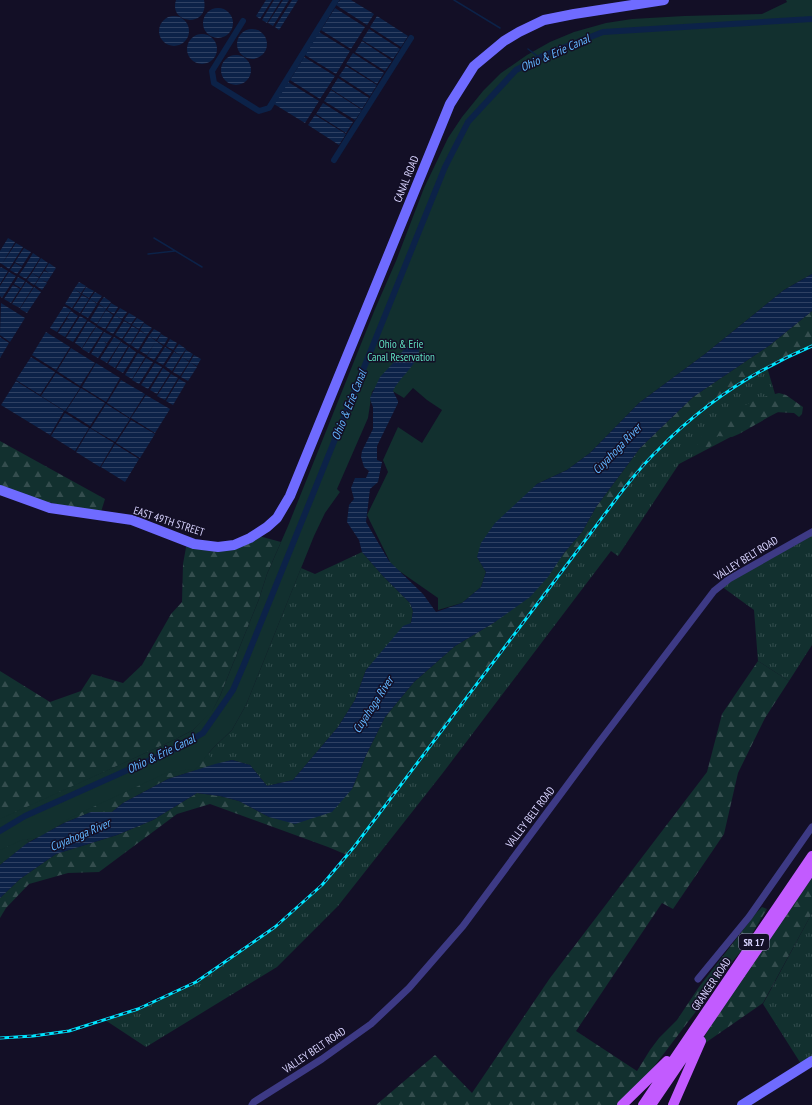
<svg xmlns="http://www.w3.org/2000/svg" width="812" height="1105" font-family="'PT Sans Narrow',sans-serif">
	<defs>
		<pattern id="grass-tufts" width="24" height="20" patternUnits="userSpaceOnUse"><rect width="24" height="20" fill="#12302f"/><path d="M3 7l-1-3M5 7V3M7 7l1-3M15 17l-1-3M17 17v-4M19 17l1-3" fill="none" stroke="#344d4e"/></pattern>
		<pattern id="forest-firs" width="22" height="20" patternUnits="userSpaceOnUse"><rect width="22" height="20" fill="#12302f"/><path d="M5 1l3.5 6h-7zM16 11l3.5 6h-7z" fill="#344d4e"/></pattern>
		<pattern id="water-rules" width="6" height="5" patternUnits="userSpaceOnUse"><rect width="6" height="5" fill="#0c2248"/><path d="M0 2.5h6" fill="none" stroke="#2f4163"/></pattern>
	</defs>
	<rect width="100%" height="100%" fill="#130f26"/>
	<!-- grass -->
	<path fill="url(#grass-tufts)" d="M767,367L780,411L679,464L618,556L611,551L442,774L338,906L277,967L146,1047L105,1020L138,1009L196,982L275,927L322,885L379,814L617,498L658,450L693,416L733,386Z
		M812,532V645L789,681L758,661L754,610L721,586Z
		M362,552L383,576L410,603L413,611L411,623L366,670L355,700L338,727L293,780L267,786L250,765L232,760L194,771L213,748L232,730L246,705L301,568L315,574Z
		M20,828L29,842L0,865V838Z
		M812,913V1061L803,1067L763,1004Z"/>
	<!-- forest -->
	<path fill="url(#forest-firs)" d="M812,311V346C754,370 703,404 658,449C644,464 630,482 617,498L379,814L347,855L328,847L210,804L177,814L99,872L68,873L29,884L6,908L0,918V898L20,879L56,854L117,835L153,820L197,793L220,796L239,801L269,817L352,789L366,755L385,717L414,682L455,646L495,622L564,553L582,532L596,507L640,448L693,397L770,345Z
		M779,393L786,395L803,407L802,414L799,417L794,413L774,412L762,421L739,434L732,437L718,436C713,444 711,449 701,450L697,446L699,439L732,412L759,398Z
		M0,441L105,499L100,515L0,490Z
		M255,535L281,542L267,574L259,599L220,696L212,712L193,730L176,739L0,820V671L50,702L81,691L92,674L123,683L142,665L171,614L182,602L183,564L187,542L218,547Z
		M758,661L789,681L765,718L738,773L724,834L673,909L662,903L576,1031L637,1071L650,1050L659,1038L677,1020L699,987L757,912L762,907L767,909L742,950L722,974L707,997L646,1077L622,1105H376L435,1055L472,1093L550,978L707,772L722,714Z
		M201,742L215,764L168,779L123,803L112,812H91L64,823L29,842L20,828Z
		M812,869V913L763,1003L698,1048L739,977Z"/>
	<!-- green -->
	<path fill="#12302f" d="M786,0H812V274L784,290L705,354L639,403L590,453L567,470L537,484L477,557L486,572L481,587L462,603L438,610V598L392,566L367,515L388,472L383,460L398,427L422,443L442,410L427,400L413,388L404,398L379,383L372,392L368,418L337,489L340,492L325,513L314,536L246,705L232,730L213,748L194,771L191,769L164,774L93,807L70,818L48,832V836L22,840L0,850V819L176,739L193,730L212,711L220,696L259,599L267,574L288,526L375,309L396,261L424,188L448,138L462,117L483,91L501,73L527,55L550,42L574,32L606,23L632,19L684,16L762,14L787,2Z"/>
	<!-- water -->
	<path fill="url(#water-rules)" d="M176,0H204C210,28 168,25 176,0Z
		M266,0H272L260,19L256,16Z
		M274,0H281L267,23L262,20Z
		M283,0H289L273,26L268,23Z
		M292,0H298L279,30L275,27Z
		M340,0H351L374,14L367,25L336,5Z
		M335,8L365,27L351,49L321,30Z
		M203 23a15 15 0 1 1 30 0a15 15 0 1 1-30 0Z
		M377,16L408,36L401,47L370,27Z
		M159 31a15 15 0 1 1 30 0a15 15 0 1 1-30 0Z
		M369,29L400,49L393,59L362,40Z
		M237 44a15 15 0 1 1 30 0a15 15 0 1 1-30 0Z
		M319,32L350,51L336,74L305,55Z
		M187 49a15 15 0 1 1 30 0a15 15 0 1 1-30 0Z
		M362,41L392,61L385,71L355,52Z
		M353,53L384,73L377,84L346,64Z
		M221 70a15 15 0 1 1 30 0a15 15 0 1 1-30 0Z
		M304,57L335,76L320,99L290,80Z
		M346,66L377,85L370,96L339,76Z
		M338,78L369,98L362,109L331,89Z
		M288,82L319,101L305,123L274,104Z
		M331,90L362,110L355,120L324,101Z
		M323,103L353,122L346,133L316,114Z
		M315,115L346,134L339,145L308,125Z
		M8,238L15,242L2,264L0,263V251Z
		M16,243L23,247L9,269L2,264Z
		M24,248L31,252L22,266L15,262Z
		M33,253L40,258L31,272L24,268Z
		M41,258L48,263L39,277L32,273Z
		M15,263L22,267L17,274L10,270Z
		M49,263L56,268L47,282L42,280L47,283L42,290L35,285L44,271L49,273L45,270Z
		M1,267L8,271L0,284V268Z
		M24,268L31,272L26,279L19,275Z
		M9,272L16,276L2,298L0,296V286Z
		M32,273L39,278L34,285L27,280Z
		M812,274V311L770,345L693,397L640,448L596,507L582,532L564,553L548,577L530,597L495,622L455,646L414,682L385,717L366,755L352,789L332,812L295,824L269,817L239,801L220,796L197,793L153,820L117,835L56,854L20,879L0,898V865L26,844L64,823L91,812H112L123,803L168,779L215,764L232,760L250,765L267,786L293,780L338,727L355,700L366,670L403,626L411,623L413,611L410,603L383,576L362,552L359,540L347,522L349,505L354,499L351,488L355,478H366L369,471L364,467L361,457L362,451L373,429V407L371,402L370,398L380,377L395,361L405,348L412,345L419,350C420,362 399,378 393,391L398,401V403L377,446V460L382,462L378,482L370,489L366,522L389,561L423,594L436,612L462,603L481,587L486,572L477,557L481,543L495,523L537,484L567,470L590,453L639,403L705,354L784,290Z
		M18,277L25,281L21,288L14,284Z
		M26,282L33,287L20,308L12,304Z
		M79,282L86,286L81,293L74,289Z
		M13,285L20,289L11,303L4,299Z
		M34,287L41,292L27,313L20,309Z
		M86,287L94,291L89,298L82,294Z
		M74,289L81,294L72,308L65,304Z
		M95,292L102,296L97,303L90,299Z
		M82,295L89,299L80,313L73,309Z
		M104,297L111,302L106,309L99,304Z
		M90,299L97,304L88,318L81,314Z
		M1,303L25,318L10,342L0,335Z
		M111,303L118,307L114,314L107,310Z
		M99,305L106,309L97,324L90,320Z
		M64,306L71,310L57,332L50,328Z
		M120,308L127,312L122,319L115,315Z
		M106,310L113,315L105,329L97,325Z
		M71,311L78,316L65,337L58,333L67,319L71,321L67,318Z
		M129,313L136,317L131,324L124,320Z
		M115,315L122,320L113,334L106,330Z
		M80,316L87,320L73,342L66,338Z
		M137,318L144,322L139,329L132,325Z
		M88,321L96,326L91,333L87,330L91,333L82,348L75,343Z
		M124,321L131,325L122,339L115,335Z
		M144,323L152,328L147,335L140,330Z
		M132,326L139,330L130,345L123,340Z
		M96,327L103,331L89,353L82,349Z
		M154,329L161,333L156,340L149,336Z
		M140,331L147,335L138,350L131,345Z
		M46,332L70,347L56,370L32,355Z
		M104,332L112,336L107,343L103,341L107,344L98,358L91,354Z
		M161,334L168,338L164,345L157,341Z
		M149,336L156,341L147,355L140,351Z
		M0,337L9,343L0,358Z
		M114,337L121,341L107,363L100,359Z
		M170,339L177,343L173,350L166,346Z
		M156,341L163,346L154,360L147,356Z
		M121,342L128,346L115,368L108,364Z
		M179,344L186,349L181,356L174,351Z
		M129,347L136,352L132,359L128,356L132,359L123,373L116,369Z
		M165,347L172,351L163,365L156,361Z
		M71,348L95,363L80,386L57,371Z
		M186,350L193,354L189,361L182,357Z
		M174,352L181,356L172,371L165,366Z
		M138,353L145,357L132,379L125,375Z
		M194,355L201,359L197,366L190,362Z
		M31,357L55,372L40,395L16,380Z
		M182,357L189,362L180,376L173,372Z
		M146,358L153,362L139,384L132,380Z
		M190,362L197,367L188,381L181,377Z
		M96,363L120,378L106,402L82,387Z
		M155,363L162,367L148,389L141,385Z
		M163,368L170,373L157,394L150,390Z
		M56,373L80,388L65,411L41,396Z
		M171,374L178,378L165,400L157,396Z
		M179,379L186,383L173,405L166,401Z
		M121,380L145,394L130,418L107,403Z
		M16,381L64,411L50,435L1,405Z
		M81,388L105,403L90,426L66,411Z
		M146,395L170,409L155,433L131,418Z
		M106,404L130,419L115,442L91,428Z
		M65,413L89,428L75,451L51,436Z
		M131,420L155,434L140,458L116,443Z
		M90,428L114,443L100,467L76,452Z
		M115,444L139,459L125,482L101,467Z"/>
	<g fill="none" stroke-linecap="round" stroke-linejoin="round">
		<!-- stream -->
		<path stroke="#0c2248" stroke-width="1.5" d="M454,0L500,28
			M528,49L540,58
			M154,238L202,267
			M148,254L175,251"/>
		<!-- canal -->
		<path stroke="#0c2248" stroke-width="6" d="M243,21L212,71L214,83L259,111L269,108L336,0
			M334,160L411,38
			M0,831L25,816L179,747L203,733L233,690L245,662L445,167L468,122L516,70L545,55L603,32L812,19"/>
		<!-- street -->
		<path stroke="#3d3a85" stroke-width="7" d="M698,979L749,917L812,827
			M252,1105L254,1102L322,1059L371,1024L409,988L463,926L597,745L714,591L729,579L812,532"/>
		<!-- secondary -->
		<path stroke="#6f6bff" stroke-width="10" d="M0,490L50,508L132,520L194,544L218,547L234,545L250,538L267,527L277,518L290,496L450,104L474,66L504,41L519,32L544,20L574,14L664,0
			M742,1105L812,1061"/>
		<!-- primary -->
		<path stroke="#c25bff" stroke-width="10" d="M622,1105L667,1061
			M643,1105L812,856
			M651,1105L812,869
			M673,1105L701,1041"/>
		<defs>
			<path id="rail" d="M0,1038L33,1036L69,1031L138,1009L196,982L275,927L322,885L354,847L590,534C612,505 633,474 659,449C704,403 753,371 812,346"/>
		</defs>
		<!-- rail casing -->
		<use href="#rail" stroke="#00e5ff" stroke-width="3"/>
		<!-- rail -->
		<use href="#rail" stroke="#130f26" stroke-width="1.5" stroke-dasharray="4.5" stroke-linecap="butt"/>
	</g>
	<g text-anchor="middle" stroke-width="3" stroke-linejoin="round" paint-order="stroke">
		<!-- shield labels -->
		<rect fill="#130f26" stroke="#9e99be" stroke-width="1" x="739" y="934" width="30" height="16" rx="3"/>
		<g font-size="10" font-weight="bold" fill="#d9d4ff">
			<text x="754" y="946">SR 17</text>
		</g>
		<!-- street labels -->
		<g font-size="11" fill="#d9d4ff" stroke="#130f26">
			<text transform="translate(406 179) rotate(-68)" y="4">CANAL ROAD</text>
			<text transform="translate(169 521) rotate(18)" y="4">EAST 49TH STREET</text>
			<text transform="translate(746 558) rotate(-32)" y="4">VALLEY BELT ROAD</text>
			<text transform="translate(530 817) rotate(-53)" y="4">VALLEY BELT ROAD</text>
			<text transform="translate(711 984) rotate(-56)" y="4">GRANGER ROAD</text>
			<text transform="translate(314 1050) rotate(-34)" y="4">VALLEY BELT ROAD</text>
		</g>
		<!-- park labels -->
		<g font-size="11" fill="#5fe0c0" stroke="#130f26">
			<text x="401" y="348">Ohio &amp; Erie<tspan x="401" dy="13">Canal Reservation</tspan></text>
		</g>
		<!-- water labels -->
		<g font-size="12" font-style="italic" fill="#62b6ff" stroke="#130f26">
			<text transform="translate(555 53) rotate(-24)" y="4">Ohio &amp; Erie Canal</text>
			<text transform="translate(349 405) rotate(-68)" y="4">Ohio &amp; Erie Canal</text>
			<text transform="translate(617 449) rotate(-46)" y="4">Cuyahoga River</text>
			<text transform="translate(373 705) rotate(-57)" y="4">Cuyahoga River</text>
			<text transform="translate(161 754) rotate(-26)" y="4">Ohio &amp; Erie Canal</text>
			<text transform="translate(80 835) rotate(-23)" y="4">Cuyahoga River</text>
		</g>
	</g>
</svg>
